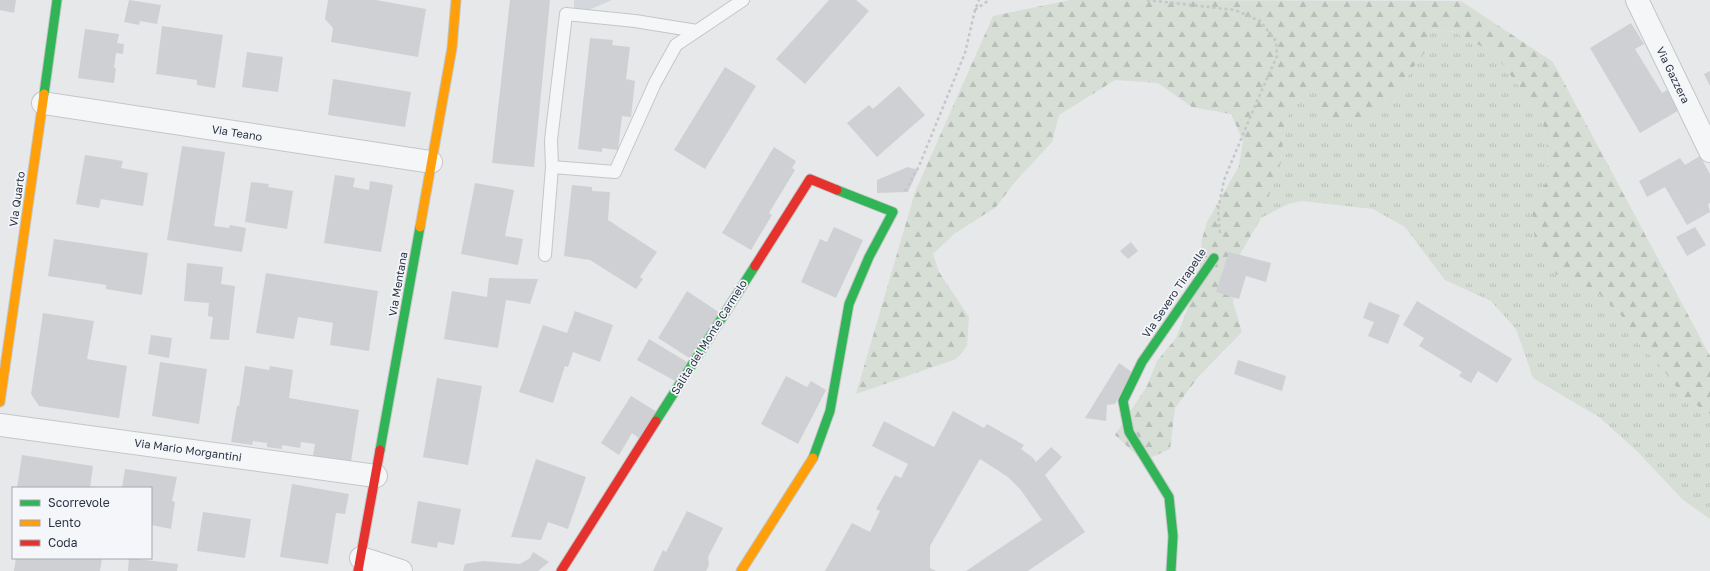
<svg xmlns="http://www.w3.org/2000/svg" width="1710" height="571" font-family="'Golos Text',sans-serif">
	<defs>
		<pattern id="grass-tufts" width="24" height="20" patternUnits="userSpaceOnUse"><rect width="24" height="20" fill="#d6ded6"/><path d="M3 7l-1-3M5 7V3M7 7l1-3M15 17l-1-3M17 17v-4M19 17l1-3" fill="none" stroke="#b8bfb9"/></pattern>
		<pattern id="forest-firs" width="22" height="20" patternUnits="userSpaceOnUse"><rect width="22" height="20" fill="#d6ded6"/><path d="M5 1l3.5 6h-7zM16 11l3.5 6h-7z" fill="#b8bfb9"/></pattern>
	</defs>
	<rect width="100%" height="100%" fill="#e6e8ea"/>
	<!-- built -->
	<path fill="#d4d7dd" d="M574,0H612L574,16Z"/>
	<!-- grass -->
	<path fill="url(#grass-tufts)" d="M1430,29L1454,32L1494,53L1543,119L1548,155L1546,182L1532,207L1556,274L1595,290L1621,315L1637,342L1659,364L1684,397L1710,414V519L1682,499L1638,452L1599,417L1533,378L1516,329L1491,301L1445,280L1405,227L1373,209L1302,201L1288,204L1261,218L1281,162L1284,132L1292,101L1317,80L1395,99L1412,69L1425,52Z"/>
	<!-- forest -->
	<path fill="url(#forest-firs)" d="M1070,0L1461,1L1553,62L1710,356V414L1684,397L1659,364L1637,342L1621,315L1595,290L1556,274L1535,241L1532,207L1546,182L1548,155L1543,119L1494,53L1454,32L1431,29L1425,52L1412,69L1395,99L1372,115L1344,121L1322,119L1317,80L1292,101L1284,132L1281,162L1261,218L1238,258L1233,303L1242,332L1199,376L1175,408L1170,449L1143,461L1115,435L1147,386L1157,361L1176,338L1199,280L1202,239L1207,222L1239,166L1243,141L1231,114L1192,107L1158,83L1115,80L1059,115L1052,142L1014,183L996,207L954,234L933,254L939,272L969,317L967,346L956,359L856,394L915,192L993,16Z"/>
	<!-- building -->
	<path fill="#ced0d3" d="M0,0H16L14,13L0,10Z
		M129,0L161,5L157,24L140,21L139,25L124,22Z
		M328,0H376L426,9L418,57L331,42L333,28L325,19Z
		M510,0H550L534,167L492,163Z
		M829,0H856L869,11L805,84L776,59Z
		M1631,23L1644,44L1635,49L1662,93L1669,89L1681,109L1640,133L1590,48Z
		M162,26L223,35L215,88L197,85V80L156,74Z
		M85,29L119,34L117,43L124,44L123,54L116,53L114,68H116L114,83L78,78Z
		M590,38L613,40L612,45L630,47L626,79L635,81L631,117L622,116L618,150L602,148V152L578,149Z
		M247,52L283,57L278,92L242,87Z
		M725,67L756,86L705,169L674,150Z
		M1710,71V86L1704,74Z
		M333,79L411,92L405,127L328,115Z
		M899,86L925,115L877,157L847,123L869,105L873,109Z
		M182,146L225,152L214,226L229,228L230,225L246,228L242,252L167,240Z
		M774,147L796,161L792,168L795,170L769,213L772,215L751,250L722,233Z
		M85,155L123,161L121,168L148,173L143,206L101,199L99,208L76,204Z
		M1700,156L1710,174V203L1708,204L1710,212L1687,225L1665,187L1647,197L1639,181L1680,158L1685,165Z
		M908,167L918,170L908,192L877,193V180Z
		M335,175L355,178L353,187L369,190L370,181L393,185L381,252L324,243Z
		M251,182L269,184L268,187L293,191L287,229L245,222Z
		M475,183L514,190L505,236L523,239L518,265L461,254Z
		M572,185L592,187V191L610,192L608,220L657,252L640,277L643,279L636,289L590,260L564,256Z
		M834,227L863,240L836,298L801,282L820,239L827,242Z
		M1695,227L1706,245L1687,256L1676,237Z
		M54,239L148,253L142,295L106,289V285L48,276Z
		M1131,242L1138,251L1128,259L1120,251Z
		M1229,252L1271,263L1266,282L1246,276L1239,299L1216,292Z
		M187,263L223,267L221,284L235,286L229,340L210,339L213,317L208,316L209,303L184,301Z
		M266,273L378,291L369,351L330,345L333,323L298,317L294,339L256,333Z
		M489,278L538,279L530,304L506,300L498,348L444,339L452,291L487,297Z
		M687,291L720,313L691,359L658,338Z
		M1417,301L1512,359L1497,383L1478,371L1471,383L1459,376L1462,372L1419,346L1424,338L1403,325Z
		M1369,302L1400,315L1388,344L1368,336L1374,322L1363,318Z
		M575,311L613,325L600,362L573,352L568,367L565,366L553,403L519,392L543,325L567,333Z
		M43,313L94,321L87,359L127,366L119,418L39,406L31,394Z
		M151,335L172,338L169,358L148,354Z
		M649,339L687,362L675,381L637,360Z
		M1238,360L1286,376L1282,391L1234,374Z
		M160,362L207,369L199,424L152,416Z
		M1119,363L1132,372L1115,404L1107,405L1106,421L1085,418Z
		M245,366L269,370L270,366L293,370L289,398L359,410L350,468L307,461L308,455L313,456L315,444L301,442L300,448L282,445V449L267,447V443L253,441L252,445L231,442L237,406H239Z
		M786,376L807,387L811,381L826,390L798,444L761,424Z
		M437,378L482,386L468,465L423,457Z
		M631,396L657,412L640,439L632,433L619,455L601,443Z
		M953,411L984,428L987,424L1024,445L1021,449L1032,457L1036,462L1051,447L1062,457L1045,475L1085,532L1028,571H966L1042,520L1020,489L1008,477L980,459L930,546V568L936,571H825L852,523L870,532L880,511L876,509L895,475L901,478L908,464L872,446L884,421L934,447Z
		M22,455L93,466L90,488H17Z
		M536,459L586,477L568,529L548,522L541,540L511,537Z
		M125,469L177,477L172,501L175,502L171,529L151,525V488H122Z
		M292,484L349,494L345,514L336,513L328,564L280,557Z
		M418,501L461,509L454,545L438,542L437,548L411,543Z
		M687,511L723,528L708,557L709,565L706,571H653L663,550L666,552Z
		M203,512L251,519L245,558L197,551Z
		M533,552L549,562L538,571H463L465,564L483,561L520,564L530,558Z
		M16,558H102L100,571H14Z
		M129,558L178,564L177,571H128Z"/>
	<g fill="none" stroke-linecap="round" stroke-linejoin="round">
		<defs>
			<path id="lane" d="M697,31L635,21L566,14L551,140L552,167L615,172L655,83L676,45L743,0
				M545,255L552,167"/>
			<path id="street" d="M1637,0L1710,151
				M43,103L431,162
				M0,425L376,476
				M361,558L401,571"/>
			<path id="fast" d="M44,94L57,0
				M656,421L755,266
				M380,450L420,227
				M813,458L830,411L849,304L869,257L893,212L837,190
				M1171,571L1173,536L1169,497L1129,432L1123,401L1142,362L1214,258"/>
			<path id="slow" d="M420,227L452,48L456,0
				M0,402L44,94
				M741,571L813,458"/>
			<path id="jam" d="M755,266L810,179L837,190
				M358,571L380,450
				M561,571L656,421"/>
		</defs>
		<!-- lane casing -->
		<use href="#lane" stroke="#c4c6c8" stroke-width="14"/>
		<!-- street casing -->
		<use href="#street" stroke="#c4c6c8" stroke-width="24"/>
		<!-- fast casing -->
		<use href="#fast" stroke="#c4c6c8" stroke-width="11"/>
		<!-- slow casing -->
		<use href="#slow" stroke="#c4c6c8" stroke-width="11"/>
		<!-- jam casing -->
		<use href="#jam" stroke="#c4c6c8" stroke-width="11"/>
		<!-- path -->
		<path stroke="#c5c6ca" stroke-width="2.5" stroke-dasharray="3 3" stroke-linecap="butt" d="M1147,0L1235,10L1260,21L1276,41L1277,56L1257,101L1224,180L1218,210L1220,234
			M975,10L989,0
			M905,191L919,166L965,53L975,10L979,0"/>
		<!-- lane -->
		<use href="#lane" stroke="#f5f6f7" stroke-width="12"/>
		<!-- street -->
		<use href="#street" stroke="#f5f6f7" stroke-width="22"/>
		<!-- fast -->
		<use href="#fast" stroke="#30b455" stroke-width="9"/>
		<!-- slow -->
		<use href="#slow" stroke="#ff9f0a" stroke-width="9"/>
		<!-- jam -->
		<use href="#jam" stroke="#e5322d" stroke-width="9"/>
	</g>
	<g text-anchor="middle" stroke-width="3.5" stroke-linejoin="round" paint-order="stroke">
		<!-- street labels -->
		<g font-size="11" fill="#2b3445" stroke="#f4f6f9">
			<text transform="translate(1673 75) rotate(64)" y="4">Via Gazzera</text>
			<text transform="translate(237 133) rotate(9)" y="4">Via Teano</text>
			<text transform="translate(17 199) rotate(-82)" y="4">Via Quarto</text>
			<text transform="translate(398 284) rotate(-80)" y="4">Via Mentana</text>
			<text transform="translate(1174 293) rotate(-56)" y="4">Via Severo Tirapelle</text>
			<text transform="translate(709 337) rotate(-58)" y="4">Salita del Monte Carmelo</text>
			<text transform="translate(188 450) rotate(8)" y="4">Via Mario Morgantini</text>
		</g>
	</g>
	<!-- legend -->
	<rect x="12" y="487" width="140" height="72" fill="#f4f6f9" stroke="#a4a8b1"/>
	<rect x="20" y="500" width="20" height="6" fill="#30b455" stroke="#a4a8b1"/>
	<text x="48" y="507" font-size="12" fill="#2b3445">Scorrevole</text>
	<rect x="20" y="520" width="20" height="6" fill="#ff9f0a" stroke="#a4a8b1"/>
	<text x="48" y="527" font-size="12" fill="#2b3445">Lento</text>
	<rect x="20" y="540" width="20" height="6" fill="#e5322d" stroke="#a4a8b1"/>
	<text x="48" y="547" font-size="12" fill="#2b3445">Coda</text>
</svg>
